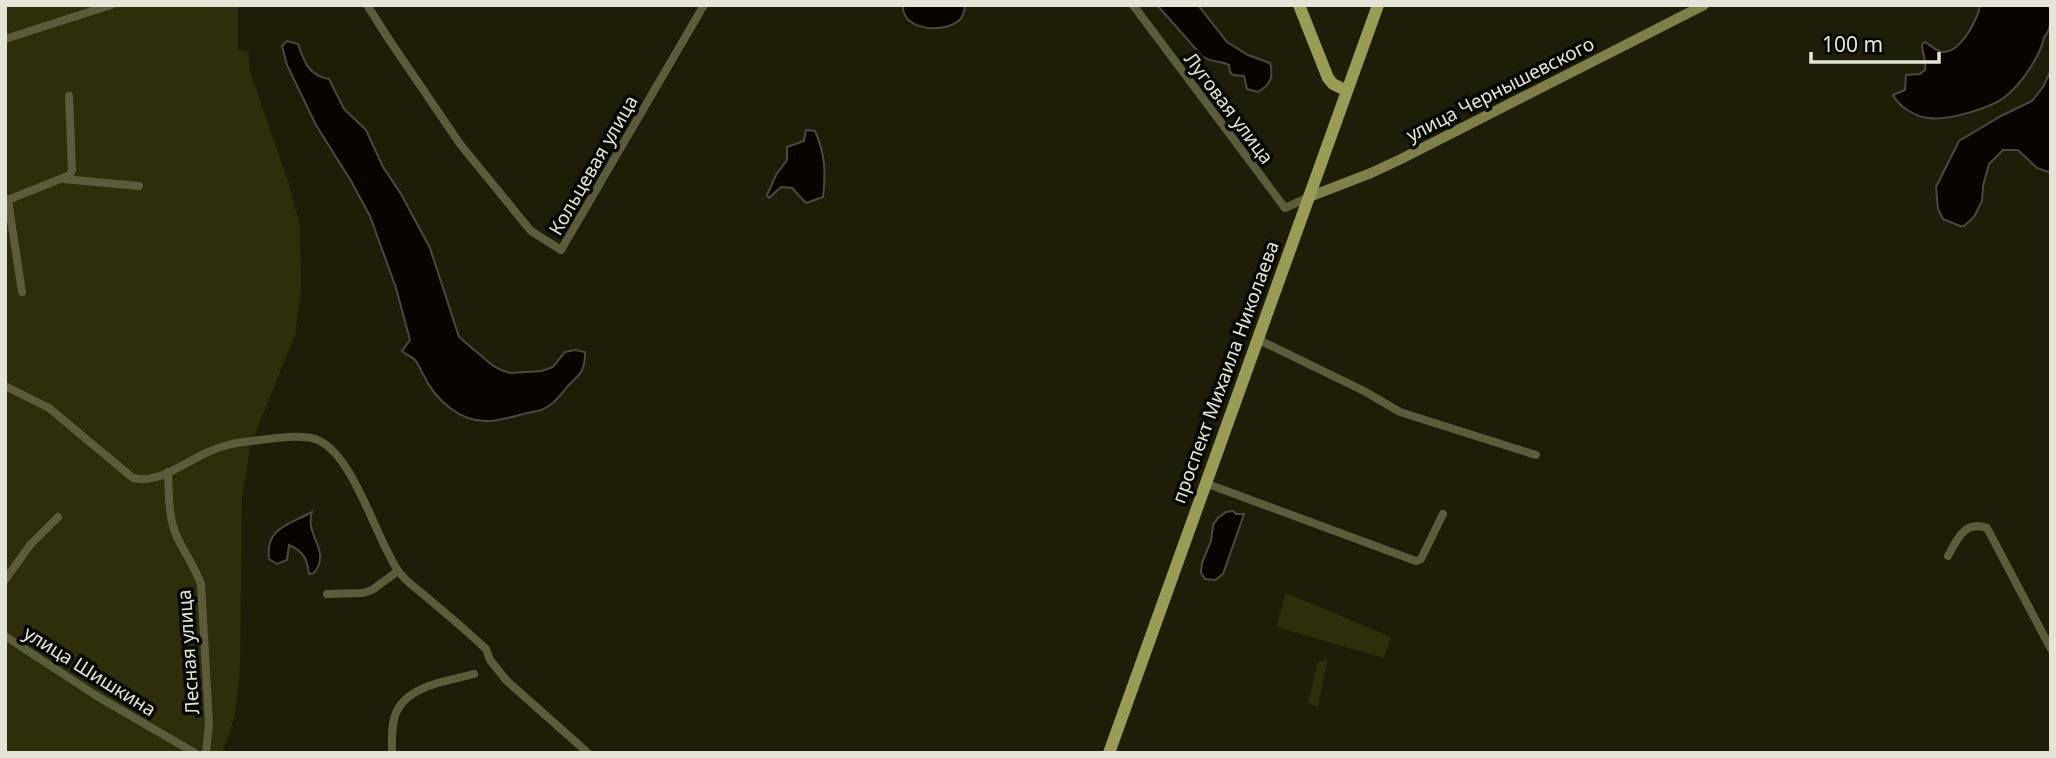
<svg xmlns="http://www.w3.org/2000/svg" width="2056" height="758" font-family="'Noto Sans',sans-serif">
	<rect width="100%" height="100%" fill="#1e1e08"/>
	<!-- green -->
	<path fill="#2f2e0a" d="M5,5H238V50L248,51L250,72L288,181L300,226L301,290L295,335L251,444L242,496L240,666L235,716L222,753H5Z
		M1286,593L1391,637L1384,658L1276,627Z
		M1327,660L1318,707L1308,703L1318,662Z"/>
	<!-- water -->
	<path fill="#090400" stroke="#4b4840" stroke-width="2" d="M903,5H966C964,9 964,13 962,17C951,34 901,33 903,5Z
		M1157,5H1198L1227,42L1248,55L1270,63C1274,77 1270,85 1258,92L1247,89L1244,76L1233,75L1230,72L1229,65C1220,60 1211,63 1202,56Z
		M1980,5H2051C2051,15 2052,30 2044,37C2041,55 2021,84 2006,96C1992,108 1947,121 1928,118C1916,117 1898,106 1893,95L1905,90L1906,75L1920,74L1925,70C1927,60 1922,54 1922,44L1925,42C1930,45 1934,49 1939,51C1958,58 1978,20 1980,5Z
		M287,41L298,44C304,62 309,76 329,79L344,109L366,130L383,167L401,194L430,248L459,337L492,365L501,370L510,373L542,371L553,367L565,352L575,350L585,352C585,374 579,374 566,388C561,395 555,402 547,407C540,412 534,411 527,413C498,421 476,428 450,408C438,399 429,387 423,374C420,370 419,364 415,360C412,357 406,354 402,351L410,340L396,288L370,216L351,181L316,125L287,65L282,46Z
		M2051,70V173L2037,168L2018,150H2003L1989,164L1983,186L1982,201L1974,217L1964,226H1960L1943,219L1938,209L1936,187L1959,141L2001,116L2032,101L2043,87Z
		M806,130L815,131C825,153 826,173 823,197L806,203L792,188L781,187L769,198L767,195L776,175L787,160V147L804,141Z
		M1233,511L1236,514H1244L1223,574L1215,580L1205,579L1201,573L1202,563L1211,541L1213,525L1218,518L1226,512Z
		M312,512C304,536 332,550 314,573L309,574C307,558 304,552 289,545L287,560L277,564L269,559C265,528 288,525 312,512Z"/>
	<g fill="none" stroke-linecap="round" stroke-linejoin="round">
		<!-- street -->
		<path stroke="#5b5c3b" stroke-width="8" d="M367,5L388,38L460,144L531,231L561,250L704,5
			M1133,5L1285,208L1309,197
			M5,39L111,5
			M63,179L139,186
			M8,200L22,292
			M5,201L70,175L72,170L69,96
			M1257,339L1364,391L1400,412L1536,455
			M5,386L49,408L133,478C163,485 192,455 221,447C230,444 242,442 252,441C269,439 299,434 315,439C353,451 376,540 399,572C407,583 420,591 430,600C449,616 468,632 486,649L490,660L506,680L588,753
			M168,472C169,494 168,519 178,539C186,555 194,566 201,584L209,723L206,753
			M1205,483L1416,561L1421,559L1443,514
			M1948,556C1957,539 1965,520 1987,528L2051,649
			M5,580L30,545L58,517
			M327,594L363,593L372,590L398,571
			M5,636L95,695L195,753
			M392,753C392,740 391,725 396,713C407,685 449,681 474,674"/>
		<!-- secondary -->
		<path stroke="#7f7f4a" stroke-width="10" d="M1309,197L1371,173L1401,159L1704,5"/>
		<!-- primary -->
		<path stroke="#9a9b54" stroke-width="12" d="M1299,5L1328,78L1333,84L1347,91
			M1109,753L1378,5"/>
	</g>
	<g text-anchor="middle" stroke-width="7" stroke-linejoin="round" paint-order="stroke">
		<!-- street labels -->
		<g font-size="19" fill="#e4e5d7" stroke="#080802">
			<text transform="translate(1500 89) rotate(-27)" y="7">улица Чернышевского</text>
			<text transform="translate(1229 108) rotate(53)" y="7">Луговая улица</text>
			<text transform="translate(593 165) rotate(-60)" y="7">Кольцевая улица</text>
			<text transform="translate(1225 372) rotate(-70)" y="7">проспект Михаила Николаева</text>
			<text transform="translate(188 652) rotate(-94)" y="7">Лесная улица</text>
			<text transform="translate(90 671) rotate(32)" y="7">улица Шишкина</text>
		</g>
	</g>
	<!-- border -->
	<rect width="2056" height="758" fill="none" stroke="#e4e5d7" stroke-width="14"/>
	<!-- scale -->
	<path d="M1811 52v10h128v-10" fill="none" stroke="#e4e5d7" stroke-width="3.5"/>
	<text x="1822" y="52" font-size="21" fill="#e4e5d7" stroke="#080802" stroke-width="5" paint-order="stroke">100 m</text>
</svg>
